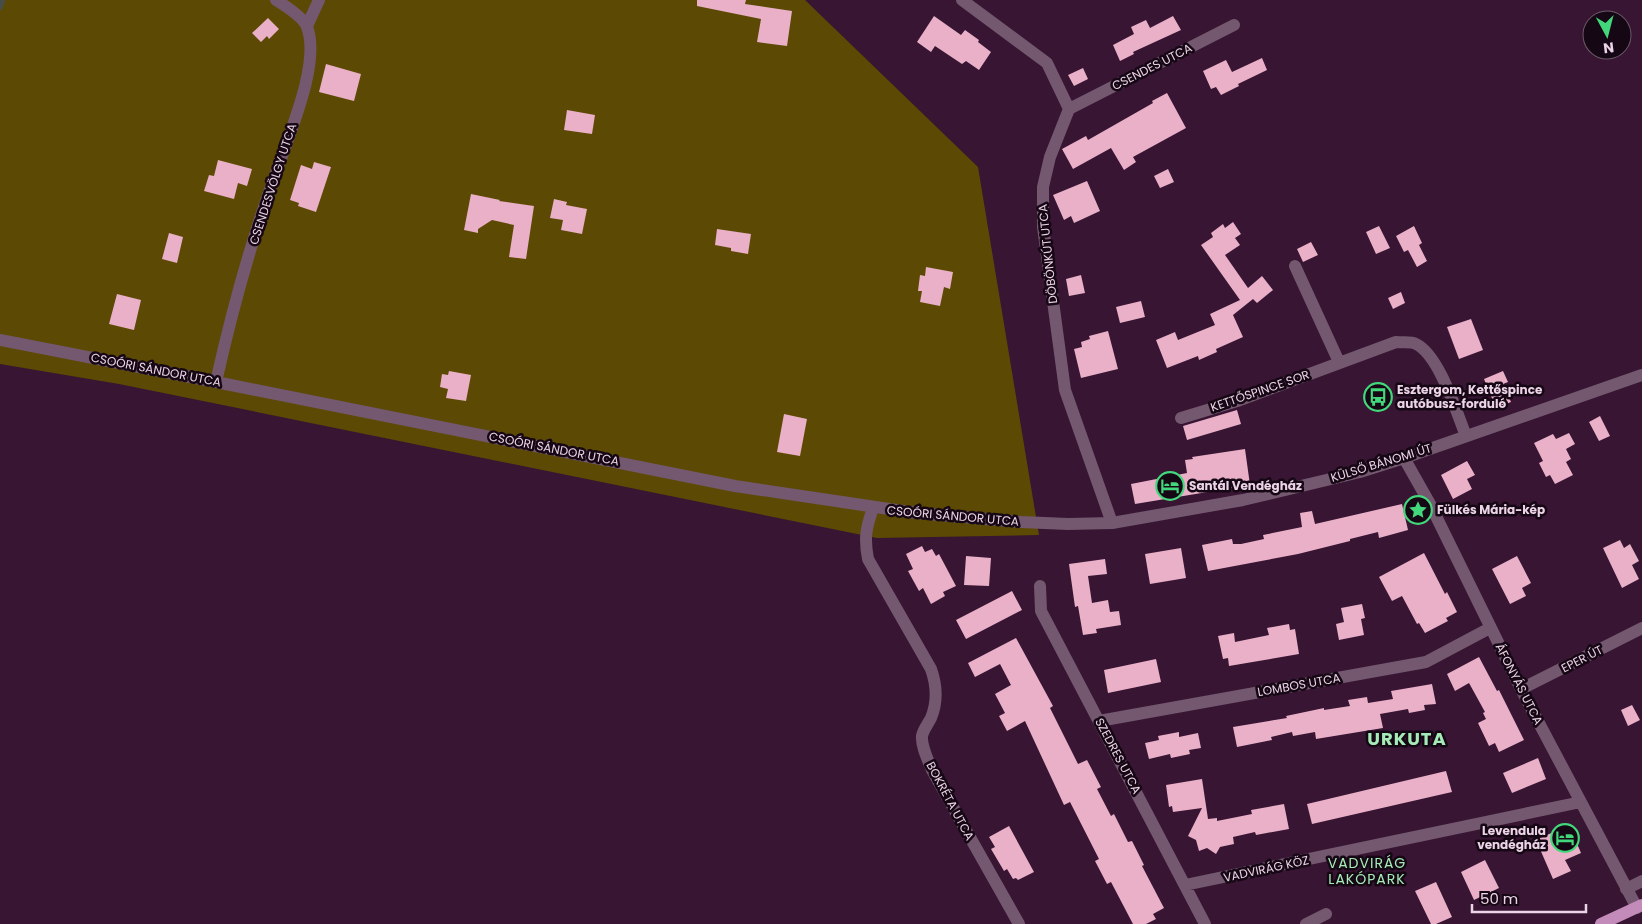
<svg xmlns="http://www.w3.org/2000/svg" width="1642" height="924" font-family="Poppins,sans-serif">
	<rect width="100%" height="100%" fill="#371533"/>
	<!-- green -->
	<path fill="#5c4903" d="M0,0H805L978,167L1039,535L877,538L119,384L0,364Z"/>
	<g fill="none" stroke-linecap="round" stroke-linejoin="round">
		<!-- stream -->
		<path stroke="#474e4a" stroke-width="4.5" d="M0,8L3,0"/>
	</g>
	<!-- building -->
	<path fill="#e9b0c8" d="M697,0H746L745,4L792,11L787,46L757,42L761,19L697,6Z
		M934,16L961,35L965,30L979,40L978,42L991,52L979,70L966,61L962,64L935,46L931,52L917,42Z
		M1173,16L1181,30L1133,52L1134,54L1120,61L1113,45L1134,34L1131,27L1146,20L1150,28Z
		M268,18L279,29L269,39L267,36L261,42L252,33Z
		M1262,58L1267,70L1238,84L1239,86L1221,95L1216,87L1211,89L1203,71L1226,60L1232,72Z
		M326,64L361,74L354,101L319,92Z
		M1083,68L1088,79L1074,86L1068,75Z
		M1167,93L1186,128L1133,157L1136,162L1124,170L1111,148L1073,169L1062,149L1086,136L1088,140L1153,103L1152,101Z
		M567,110L595,115L592,134L564,130Z
		M218,160L252,169L247,186L238,183L234,199L204,191L209,175L214,176Z
		M314,162L331,167L316,212L298,206L299,203L290,200L301,165L312,169Z
		M1168,169L1174,182L1160,188L1154,176Z
		M1087,181L1100,211L1074,223L1071,216L1064,220L1053,195Z
		M471,194L500,200L499,201L534,206L526,259L509,257L514,225L492,220L478,229V233L464,230Z
		M554,199L567,202L566,205L587,209L582,234L561,230L563,220L550,218Z
		M1233,222L1241,234L1235,238L1240,245L1225,255L1248,288L1262,276L1273,290L1257,303L1253,299L1233,315L1243,337L1216,349L1217,352L1199,360L1198,356L1167,368L1156,340L1175,332L1178,340L1215,325L1210,314L1240,300L1201,245L1213,237L1211,233L1223,224L1225,228Z
		M1379,226L1390,248L1376,254L1366,232Z
		M1414,226L1422,243L1419,245L1427,261L1417,267L1408,250L1404,252L1396,236Z
		M717,229L751,234L748,254L731,251V248L715,245Z
		M169,233L183,237L177,263L162,259Z
		M1311,242L1318,255L1303,262L1297,249Z
		M926,267L953,272L950,289L944,287L940,306L920,302L922,291H918L920,275L925,276Z
		M1081,275L1085,293L1069,296L1066,279Z
		M1401,292L1405,303L1393,309L1388,298Z
		M117,294L141,300L134,330L109,324Z
		M1141,301L1145,317L1120,323L1116,307Z
		M1471,319L1483,350L1459,359L1447,327Z
		M1108,331L1118,369L1081,378L1074,349L1082,347L1081,342L1090,339L1089,336Z
		M449,371L471,375L466,401L446,398L448,389L440,387L442,374L448,375Z
		M1503,371L1508,382L1503,384L1511,402L1496,408L1484,379Z
		M1237,410L1241,424L1187,440L1183,426Z
		M784,414L807,419L800,456L777,452Z
		M1600,416L1610,436L1599,441L1589,422Z
		M1569,433L1575,444L1566,449L1571,459L1566,462L1573,475L1555,484L1550,475L1546,477L1539,463L1543,461L1534,443L1553,434L1556,439Z
		M1245,449L1250,485L1135,504L1131,484L1187,473L1185,460L1193,459L1192,457Z
		M1467,461L1475,475L1467,479L1472,489L1453,499L1441,475Z
		M1402,504L1408,530L1379,538L1378,532L1350,539V541L1298,554L1208,571L1202,545L1232,539L1233,544H1241L1264,539L1263,535L1302,527L1300,513L1312,511L1315,524Z
		M1620,540L1624,548L1630,544L1639,561L1632,565L1639,579L1622,588L1603,548Z
		M922,546L925,552L932,549L936,556L939,554L956,586L943,592L945,596L931,604L923,588L919,591L908,571L913,569L906,554Z
		M1181,548L1186,578L1150,584L1145,554Z
		M1424,553L1445,594L1447,592L1457,612L1446,618L1448,621L1425,633L1419,623L1417,624L1402,596L1392,601L1379,577Z
		M966,556L991,558L989,586L964,585Z
		M1517,556L1531,583L1522,588L1526,596L1510,604L1492,569Z
		M1105,559L1107,574L1088,576L1092,603L1108,600L1110,612L1119,611L1121,625L1096,629L1097,633L1083,635L1078,606L1075,607L1069,564Z
		M1012,591L1022,610L966,639L956,620Z
		M1362,604L1365,618L1361,619L1364,635L1339,640L1336,624L1344,622L1341,608Z
		M1289,624L1290,630L1295,629L1299,654L1229,666L1228,658L1223,659L1218,636L1234,633L1235,642L1269,635L1267,628Z
		M1016,638L1053,706L1050,708L1078,764L1087,760L1101,787L1097,789L1111,816L1114,814L1128,842L1132,841L1144,865L1142,866L1164,908L1153,914L1156,919L1146,924H1133L1111,882L1107,884L1095,861L1099,859L1070,802L1064,805L1025,721L1007,731L999,716L1005,713L995,694L1011,685L1000,664L975,677L968,663Z
		M1479,657L1497,691L1499,690L1524,740L1499,752L1495,743L1489,746L1478,723L1486,719L1483,713L1485,712L1469,683L1455,691L1447,674Z
		M1156,659L1161,682L1108,693L1104,670Z
		M1432,684L1436,704L1424,705L1425,710L1409,713L1408,709L1380,714L1383,728L1316,739L1315,732L1293,736L1292,732L1271,737L1272,740L1237,747L1233,727L1287,718L1286,716L1324,708V710L1350,706L1348,700L1367,697L1368,703L1393,699L1391,691Z
		M1632,705L1640,720L1628,726L1621,710Z
		M1179,732V737L1198,733L1201,748L1189,750L1190,754L1171,758L1170,754L1149,759L1145,743L1159,740L1158,736Z
		M1538,758L1546,779L1512,793L1503,773Z
		M1446,771L1452,792L1312,824L1307,804Z
		M1202,779L1208,819L1217,818V821L1252,814L1251,810L1284,804L1289,829L1256,835L1255,832L1233,837L1234,844L1220,847L1216,854L1207,848L1199,851L1196,840L1188,836L1202,808L1173,812L1172,806L1169,807L1166,785Z
		M1569,825L1581,853L1565,860L1571,871L1553,879L1536,840Z
		M1009,826L1034,872L1018,880L1016,878L1013,879L1007,869L1004,871L991,849L995,847L989,837Z
		M1485,860L1499,888L1474,900L1461,872Z
		M1436,882L1452,917L1436,924H1431L1415,891Z"/>
	<g fill="none" stroke-linecap="round" stroke-linejoin="round">
		<!-- minor -->
		<path stroke="#73586f" stroke-width="12" d="M962,0L1047,63L1069,109L1050,157L1043,187V227L1065,390L1112,523
			M307,26L319,0
			M1069,109L1234,25
			M1295,266L1339,362
			M0,340L216,382L735,486L916,513L1021,522L1068,524L1112,523L1243,500L1360,472L1404,458L1642,375
			M216,382C227,333 239,286 254,238C261,215 269,192 277,170C289,134 321,63 307,27C304,18 284,5 276,0
			M1181,418L1237,401L1396,342C1402,343 1410,341 1416,344C1439,355 1456,411 1466,436
			M1404,458L1430,504L1521,689L1637,908
			M873,508C866,528 864,538 868,559L931,669C937,686 938,701 931,718C928,724 923,730 922,736C921,746 928,760 932,770L1019,924
			M1040,586L1041,611L1205,924
			M1521,689L1642,628
			M1099,721L1426,662L1490,628
			M1185,885L1581,802
			M1626,889L1642,881
			M1306,924L1326,914"/>
		<!-- major -->
		<path stroke="#c38bba" stroke-width="12" d="M1601,924L1642,905"/>
	</g>
	<!-- icons -->
	<defs>
		<symbol id="bus-ring" viewBox="-11 -11 22 22"><circle r="9.5" fill="#160714" stroke="#43d77b" stroke-width="1.5"/><path d="M-5-6H5V4H4V6H2V4H-2V6H-4V4H-5ZM-3.5-4V0h7V-4ZM-3.5 1.2v1.5H-2V1.2ZM2 1.2v1.5H3.5V1.2Z" fill="#43d77b"/></symbol>
		<symbol id="hotel-ring" viewBox="-11 -11 22 22"><circle r="9.5" fill="#160714" stroke="#43d77b" stroke-width="1.5"/><path d="M-6-4.5h1.5V1H6V5H4.5V3h-9V5H-6ZM-4 0a1.8 1.8 0 1 1 3.6 0ZM.5 0V-2.5h3Q6-2.5 6 0Z" fill="#43d77b"/></symbol>
		<symbol id="sight-ring" viewBox="-11 -11 22 22"><circle r="9.5" fill="#160714" stroke="#43d77b" stroke-width="1.5"/><path d="M0-6L1.8-2.2L6-1.7L2.9 1.2L3.7 5.4L0 3.3L-3.7 5.4L-2.9 1.2L-6-1.7L-1.8-2.2Z" fill="#43d77b"/></symbol>
	</defs>
	<g fill-rule="evenodd">
		<use href="#bus-ring" x="1362" y="381" width="32" height="32"/>
		<use href="#hotel-ring" x="1154" y="470" width="32" height="32"/>
		<use href="#sight-ring" x="1402" y="494" width="32" height="32"/>
		<use href="#hotel-ring" x="1549" y="822" width="32" height="32"/>
	</g>
	<g text-anchor="middle" stroke-width="5" stroke-linejoin="round" paint-order="stroke">
		<!-- street labels -->
		<g font-size="12" fill="#ecd4e7" stroke="#160714">
			<text transform="translate(1152 67) rotate(-27)" y="4">CSENDES UTCA</text>
			<text transform="translate(273 184) rotate(-72)" y="4">CSENDESVÖLGY UTCA</text>
			<text transform="translate(1048 254) rotate(-96)" y="4">DÖBÖNKÚT UTCA</text>
			<text transform="translate(156 370) rotate(11)" y="4">CSOÓRI SÁNDOR UTCA</text>
			<text transform="translate(1260 391) rotate(-19)" y="4">KETTŐSPINCE SOR</text>
			<text transform="translate(554 449) rotate(11)" y="4">CSOÓRI SÁNDOR UTCA</text>
			<text transform="translate(1381 463) rotate(-17)" y="4">KÜLSŐ BÁNOMI ÚT</text>
			<text transform="translate(953 516) rotate(5)" y="4">CSOÓRI SÁNDOR UTCA</text>
			<text transform="translate(1582 659) rotate(-27)" y="4">EPER ÚT</text>
			<text transform="translate(1519 684) rotate(63)" y="4">ÁFONYÁS UTCA</text>
			<text transform="translate(1299 685) rotate(-10)" y="4">LOMBOS UTCA</text>
			<text transform="translate(1118 756) rotate(62)" y="4">SZEDRES UTCA</text>
			<text transform="translate(950 801) rotate(62)" y="4">BOKRÉTA UTCA</text>
			<text transform="translate(1266 869) rotate(-12)" y="4">VADVIRÁG KÖZ</text>
		</g>
		<!-- poi labels -->
		<g font-size="12" font-weight="bold" fill="#ecd4e7" stroke="#160714" text-anchor="start">
			<text x="1397" y="394">Esztergom, Kettőspince<tspan x="1397" dy="14">autóbusz-forduló</tspan></text>
			<text x="1189" y="490">Santál Vendégház</text>
			<text x="1437" y="514">Fülkés Mária-kép</text>
			<text x="1546" y="835" text-anchor="end">Levendula<tspan x="1546" dy="14">vendégház</tspan></text>
		</g>
		<!-- neighbourhood labels -->
		<g font-size="14" letter-spacing="1" fill="#a5ebb7" stroke="#160714">
			<text x="1367" y="868">VADVIRÁG<tspan x="1367" dy="16">LAKÓPARK</tspan></text>
		</g>
		<!-- district labels -->
		<g font-size="18" font-weight="bold" letter-spacing="1" fill="#a5ebb7" stroke="#160714">
			<text x="1407" y="745">URKUTA</text>
		</g>
	</g>
	<!-- north arrow -->
	<g transform="translate(1607 35) rotate(173)"><circle r="24" fill="#160714" stroke="#6c5968"/>
	<path d="M0-4L9 19L0 12L-9 19Z" fill="#43d77b"/>
	<text y="-8" font-size="14" font-weight="bold" text-anchor="middle" fill="#ecd4e7">N</text>
	</g>
	<!-- scale -->
	<path d="M1472 904v8h114v-8" fill="none" stroke="#ecd4e7" stroke-width="2.5"/>
	<text x="1480" y="904" font-size="15" fill="#ecd4e7" stroke="#160714" stroke-width="4" paint-order="stroke">50 m</text>
</svg>
